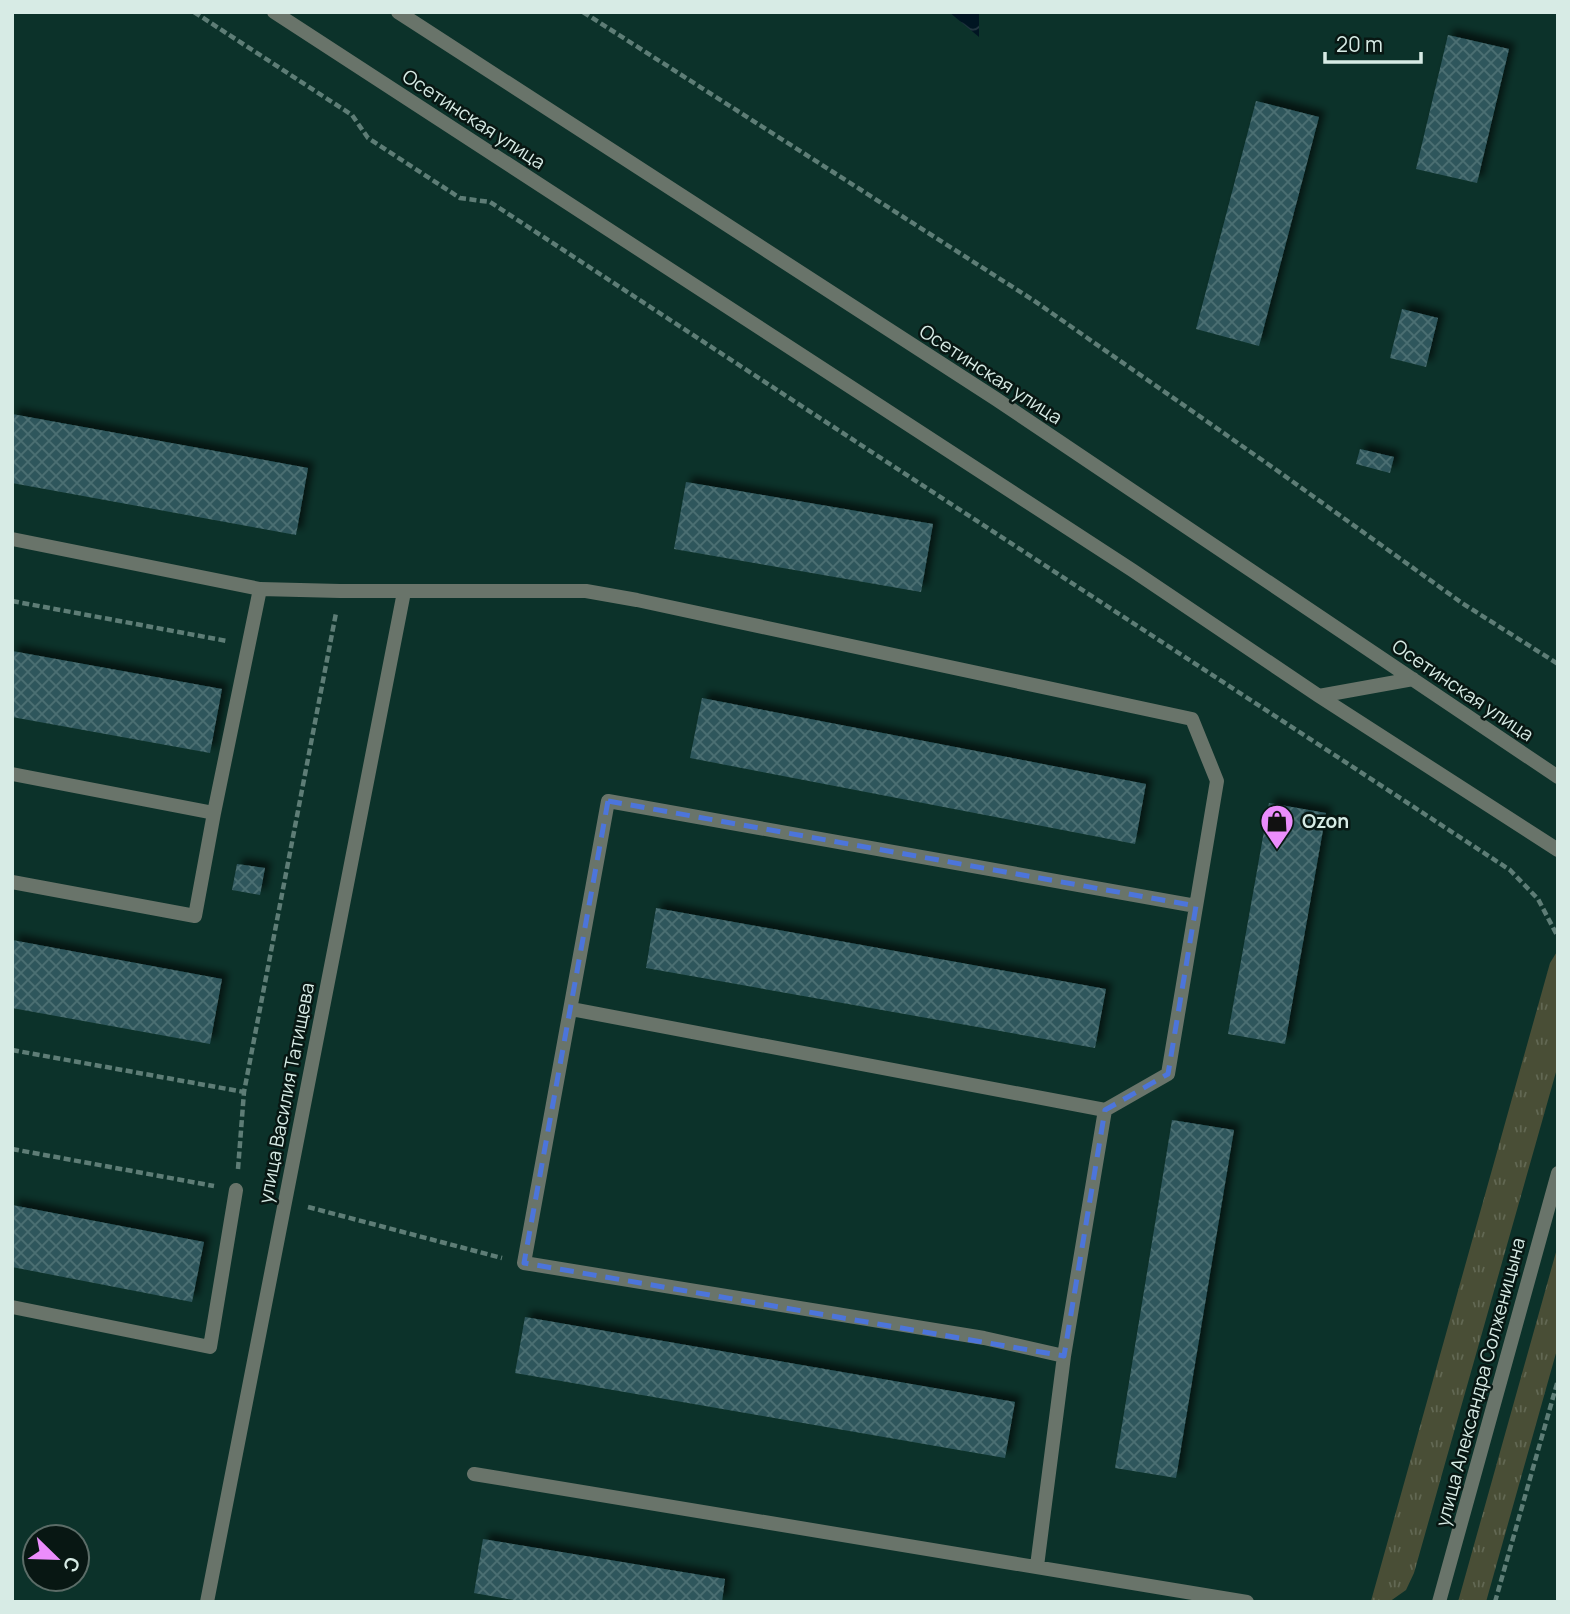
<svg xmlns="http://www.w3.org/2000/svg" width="1570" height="1614" font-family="Manrope,sans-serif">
	<defs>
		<pattern id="grass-tufts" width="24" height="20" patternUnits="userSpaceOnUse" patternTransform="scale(1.75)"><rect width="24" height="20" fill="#494e36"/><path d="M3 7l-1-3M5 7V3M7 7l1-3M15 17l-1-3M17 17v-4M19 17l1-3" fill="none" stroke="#626853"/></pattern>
		<pattern id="water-waves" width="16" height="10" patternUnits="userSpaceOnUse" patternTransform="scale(1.75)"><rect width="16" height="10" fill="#001522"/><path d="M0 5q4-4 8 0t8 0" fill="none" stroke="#243742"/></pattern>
		<pattern id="building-cross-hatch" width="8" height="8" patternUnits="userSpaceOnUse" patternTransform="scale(1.75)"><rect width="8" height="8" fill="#2f575c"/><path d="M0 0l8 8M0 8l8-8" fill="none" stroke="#4c6f73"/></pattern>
		<filter id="shadow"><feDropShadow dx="6" dy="-6" stdDeviation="3.5" flood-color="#0009"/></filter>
	</defs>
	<rect width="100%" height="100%" fill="#0c322a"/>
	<!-- grass -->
	<path fill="url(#grass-tufts)" d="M1558,950V1065L1414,1573L1406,1590L1389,1602L1371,1601L1550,963Z
		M1558,1245V1346L1486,1602H1458Z"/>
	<!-- water -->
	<path fill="url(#water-waves)" d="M949,12H979V37Z"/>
	<!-- building -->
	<path fill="url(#building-cross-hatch)" filter="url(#shadow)" d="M1448,35L1509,49L1477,183L1416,169Z
		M1256,101L1319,117L1259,346L1196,329Z
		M1402,309L1438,318L1426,367L1390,358Z
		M12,414L308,468L296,535L12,483Z
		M1360,449L1394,457L1390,473L1356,464Z
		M686,482L933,524L921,592L674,549Z
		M12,651L222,689L210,753L12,717Z
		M702,698L1146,784L1135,844L690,758Z
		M1269,803L1326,813L1285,1044L1228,1034Z
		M237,864L265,868L260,895L232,890Z
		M656,908L1106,989L1095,1048L646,968Z
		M12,940L222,979L210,1044L12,1008Z
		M1172,1120L1234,1130L1176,1478L1115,1468Z
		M12,1205L204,1242L192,1302L12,1267Z
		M525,1317L1015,1402L1005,1458L515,1373Z
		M483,1539L725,1579L722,1602H525L474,1593Z"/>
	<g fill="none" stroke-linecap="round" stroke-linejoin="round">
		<!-- path -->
		<path stroke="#5e7d76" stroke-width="4.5" stroke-dasharray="7 3.5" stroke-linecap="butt" d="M194,12L352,115L368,138L460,198L490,202L1510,870L1538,899L1558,937
			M583,12L1033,300L1275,469L1462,603L1558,664
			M12,601L227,641
			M12,1050L244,1092
			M12,1149L214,1186
			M238,1169L244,1092L336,613
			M308,1207L502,1258
			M1495,1602L1558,1380"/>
		<!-- street -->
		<path stroke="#69746a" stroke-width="14" d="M274,12L1132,570L1319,696L1558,850
			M398,12L996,399L1558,777
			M12,539L260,589L340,591H586L637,600L1192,719L1217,781L1168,1074L1105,1110L1064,1356L1037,1566
			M1319,696L1413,679
			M12,774L214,813L260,589
			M12,882L195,916L214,813
			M571,1009L1105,1110
			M12,1307L210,1347L236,1190
			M1064,1356L984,1338L524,1263L608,801L1196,906
			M474,1474L1247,1602
			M207,1602L404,592
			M1439,1602L1558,1173"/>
	</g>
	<!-- marked area -->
	<path fill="none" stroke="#4c75db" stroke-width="5" stroke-dasharray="14 9" stroke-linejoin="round" d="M608,801L1196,906L1168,1074L1105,1110L1064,1356L524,1263Z"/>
	<!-- icons -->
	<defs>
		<symbol id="shop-pin" viewBox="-11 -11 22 30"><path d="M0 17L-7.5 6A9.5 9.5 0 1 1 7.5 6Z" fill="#eb8dfc" stroke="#081713"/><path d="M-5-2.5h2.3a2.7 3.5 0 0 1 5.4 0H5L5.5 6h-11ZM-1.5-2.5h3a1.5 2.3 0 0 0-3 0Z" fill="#111"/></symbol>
	</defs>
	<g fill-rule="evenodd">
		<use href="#shop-pin" x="1258" y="802" width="38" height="52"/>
	</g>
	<g text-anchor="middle" stroke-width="5" stroke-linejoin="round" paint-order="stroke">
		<!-- street labels -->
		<g font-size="19" fill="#d7ebe5" stroke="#081713">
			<text transform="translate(474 119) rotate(33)" y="7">Осетинская улица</text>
			<text transform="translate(991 374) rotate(33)" y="7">Осетинская улица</text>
			<text transform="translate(1463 690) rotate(34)" y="7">Осетинская улица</text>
			<text transform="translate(286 1093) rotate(-79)" y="7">улица Василия Татищева</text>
			<text transform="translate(1480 1382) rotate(-75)" y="7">улица Александра Солженицына</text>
		</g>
		<!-- poi labels -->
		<g font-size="19" font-weight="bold" fill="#d7ebe5" stroke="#081713" text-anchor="start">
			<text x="1302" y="828">Ozon</text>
		</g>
	</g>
	<!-- border -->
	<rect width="1570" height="1614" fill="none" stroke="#d7ebe5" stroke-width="28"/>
	<!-- north arrow -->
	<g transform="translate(56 1558) rotate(113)"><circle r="33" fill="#081713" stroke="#5b6c67" stroke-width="2"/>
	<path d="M0-5L12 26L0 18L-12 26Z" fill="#eb8dfc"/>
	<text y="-10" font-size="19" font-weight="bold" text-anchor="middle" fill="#d7ebe5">С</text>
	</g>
	<!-- scale -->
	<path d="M1325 52v10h96v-10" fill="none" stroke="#d7ebe5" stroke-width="3.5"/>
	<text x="1336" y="52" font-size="21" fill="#d7ebe5" stroke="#081713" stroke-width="5" paint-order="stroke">20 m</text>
</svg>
